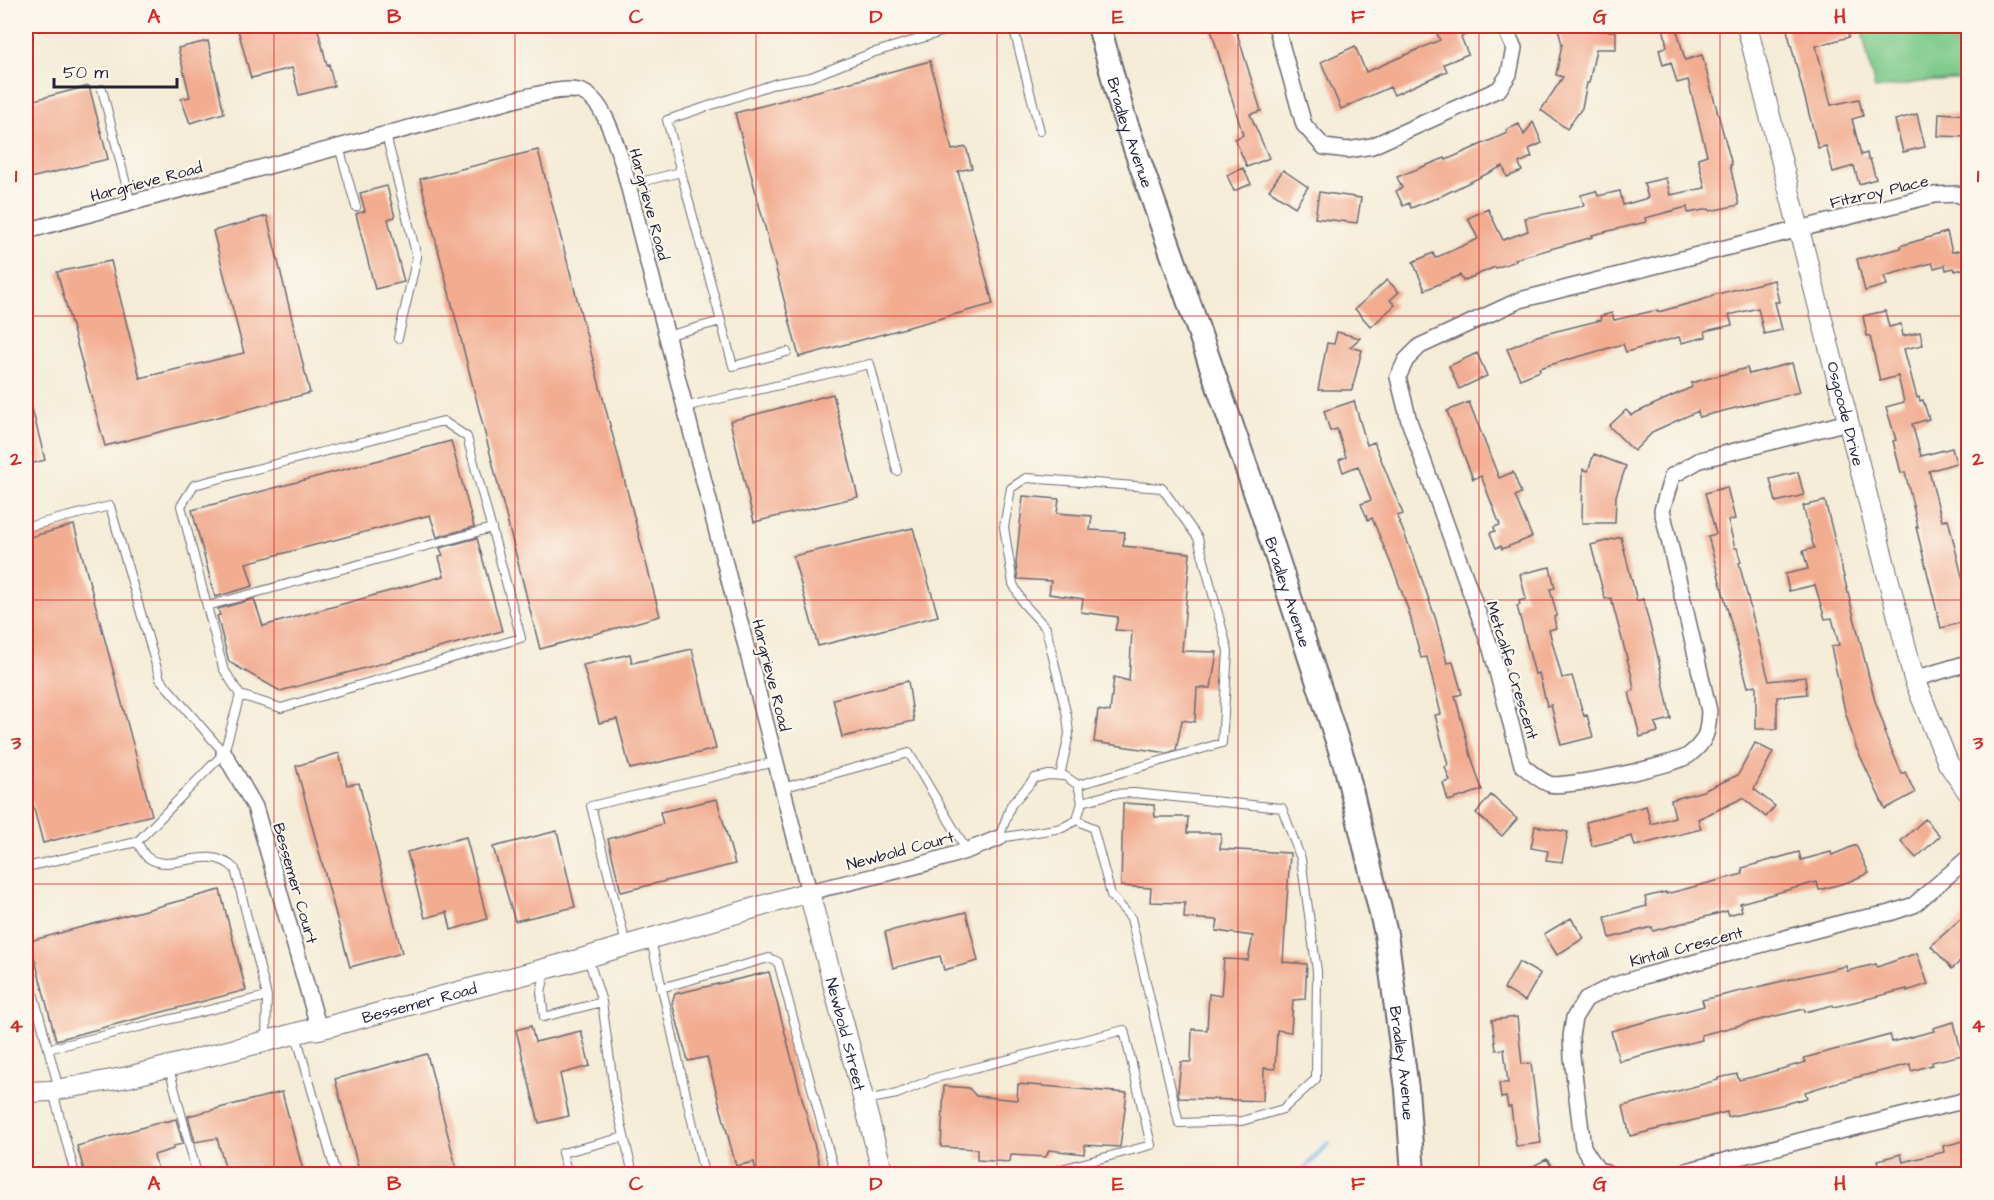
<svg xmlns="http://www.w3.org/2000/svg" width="1994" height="1200" font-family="'Architects Daughter',sans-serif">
	<rect width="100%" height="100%" fill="#fbf7ec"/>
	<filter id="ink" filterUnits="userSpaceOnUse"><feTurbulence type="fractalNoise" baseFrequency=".0167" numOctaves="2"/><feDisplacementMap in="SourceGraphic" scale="12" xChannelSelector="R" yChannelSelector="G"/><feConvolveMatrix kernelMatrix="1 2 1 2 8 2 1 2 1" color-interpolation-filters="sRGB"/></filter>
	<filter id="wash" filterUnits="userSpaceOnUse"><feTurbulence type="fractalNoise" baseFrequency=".008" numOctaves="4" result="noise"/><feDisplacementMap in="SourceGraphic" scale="24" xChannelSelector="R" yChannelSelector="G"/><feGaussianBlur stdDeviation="1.35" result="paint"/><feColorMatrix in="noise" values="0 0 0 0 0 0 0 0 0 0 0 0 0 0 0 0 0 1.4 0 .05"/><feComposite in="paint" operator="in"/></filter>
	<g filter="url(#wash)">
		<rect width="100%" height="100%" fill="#f4ecd7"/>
		<!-- green -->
		<path fill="#7ac989" stroke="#4e7662" stroke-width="1.5" d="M1861,26H1968V79L1920,82L1875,89Z"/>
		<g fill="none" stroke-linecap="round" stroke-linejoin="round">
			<!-- stream -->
			<path stroke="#77b5ea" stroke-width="5" d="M1240,1174H1250
				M1299,1174L1328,1144"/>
		</g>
		<g id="blocks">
			<!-- building -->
			<path fill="#f2ac90" d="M237,26H317L327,65L329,64L334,86L299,95L292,68L251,78Z
				M1210,26H1235L1261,111L1250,114L1269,158L1247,167L1235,139L1243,135Z
				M1456,26H1487L1461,37L1468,54L1444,64L1447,71L1394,95L1390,87L1341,109L1321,62L1355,46L1366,72L1440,40L1437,34Z
				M1557,26H1599L1600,31H1616V49H1596L1589,83H1587L1582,108L1567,129L1541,110L1563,77L1556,75L1562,44Z
				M1663,26H1676L1685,60L1702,55L1732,165H1730L1739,205L1710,211L1709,209L1688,213L1687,207L1645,218L1646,222L1592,235L1593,237L1515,259L1516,261L1496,268L1495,267L1463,281L1460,275L1425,290L1413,262L1433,253L1435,258L1478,239L1468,218L1488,209L1503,240L1528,231L1525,218L1584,206L1581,195L1596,191L1598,196L1620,191L1623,205L1648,198L1644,183L1666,178L1670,195L1705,188L1698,158L1707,155L1688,80L1677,83L1671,62L1663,65L1659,49L1667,47Z
				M1786,26H1846L1849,37L1816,46L1831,105L1859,99L1863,116L1852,119L1861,155L1867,153L1868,159H1870L1876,179L1859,184L1854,166L1833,172L1826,146L1818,148Z
				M208,41L224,113L190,123L181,99L190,97L178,48Z
				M930,61L952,150L966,147L972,168L958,171L993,304L799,357L735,113Z
				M89,86L108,159L26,179V102Z
				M1939,113L1968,115V137L1938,136Z
				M1917,114L1925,147L1903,152L1895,120Z
				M1533,122L1542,143L1529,149L1532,157L1519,163L1522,171L1507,177L1503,166L1439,197L1411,208L1409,203L1403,206L1396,191L1402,188L1397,177L1445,158L1446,160L1507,133L1506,130L1519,124L1524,135Z
				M538,150L660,616L540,649L420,179Z
				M1243,168L1251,184L1234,191L1227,175Z
				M1283,170L1308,187L1295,207L1269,190Z
				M387,186L395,217L388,219L404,282L375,289L356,214L365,211L360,193Z
				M1319,192L1361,198L1357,223L1315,218Z
				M267,216L310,393L105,446L57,272L111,261L140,378L244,353L213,231Z
				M1947,232L1952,252L1962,250L1967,268L1955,271L1954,268L1946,270L1945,265L1934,268L1932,263L1884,276L1887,285L1865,291L1857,259L1901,248L1900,246Z
				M1387,280L1399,292L1390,300L1395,305L1371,327L1355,309Z
				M1774,280L1779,302H1775L1782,330L1764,334L1758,308L1729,315L1732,325L1705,331L1706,337L1681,343L1679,337L1626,352L1623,344L1539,368L1540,371L1520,379L1507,349L1537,336L1601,320L1600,316L1612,313L1614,320L1657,310L1658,312L1702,300L1713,296V295Z
				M1885,311L1889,327L1901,324L1903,336L1920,332L1923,345L1904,349L1917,398L1919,397L1920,401L1923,400L1929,419L1912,424L1921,456L1952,448L1956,463L1929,471L1942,521L1948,519L1968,601V621L1941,628L1916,527H1918L1905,472L1901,473L1893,441L1896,440L1886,407L1904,402L1898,376L1880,381L1870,336H1867L1863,316Z
				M1337,332L1360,338L1350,347L1362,350L1352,390H1318L1327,343L1334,344Z
				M1477,353L1487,376L1459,389L1449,366Z
				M1792,363L1800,392L1699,417L1698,411L1654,431L1634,451L1609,426L1626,410L1631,415L1692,387L1691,383L1747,368L1749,374Z
				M833,394L858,497L754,522L730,421Z
				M30,400L45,460L26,465V401Z
				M1354,401L1367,445L1374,442L1403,514L1397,516L1418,568L1436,620L1447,663L1453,662L1462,694L1455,696L1471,756L1482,790L1448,801L1443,783L1450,781L1445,767L1448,765L1435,715L1441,714L1427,657L1421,658L1409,612L1396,576L1372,518L1368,520L1361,504L1371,500L1358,466L1343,472L1339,460L1346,457L1337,429L1330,431L1324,411Z
				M1469,402L1499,478L1513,472L1521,493L1515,496L1532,537L1502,549L1501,546L1496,548L1490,533L1495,531L1494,527L1500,525L1481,476L1473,479L1447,411Z
				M451,441L474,527L437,537L430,515L246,563L253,586L215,597L192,510Z
				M1594,454L1626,466L1616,496L1615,523H1582L1583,469L1588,471Z
				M1798,472L1804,495L1776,502L1770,479Z
				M1727,487L1735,519L1728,521L1735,548H1737L1741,562L1739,563L1769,681L1805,677L1807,694L1777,697V729H1756V685L1748,687L1708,536L1716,534L1705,493Z
				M1023,496L1059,499L1057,513L1092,516L1090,530L1125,532L1123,546L1190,553L1182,651L1217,652L1211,688H1197L1195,722L1182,720L1176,750L1168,753L1094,742L1098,710L1110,712L1114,677L1129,681L1132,631L1115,630L1118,617L1081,612L1083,599L1049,594L1051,581L1018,579L1016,563Z
				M1825,501L1875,701L1886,731L1884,732L1902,774L1905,772L1915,793L1885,809L1856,747L1845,711L1831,647L1839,645L1832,618L1825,619L1815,585L1789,591L1785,574L1808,569L1803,551L1814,548L1803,506Z
				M74,525L152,815L43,843L26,779V538Z
				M913,528L938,616L818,646L793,556Z
				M1621,537L1637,601L1643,599L1657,653L1671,719L1655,723L1658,732L1640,737L1629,692L1634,691L1632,677L1611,598L1605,599L1591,545Z
				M477,538L502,631L280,691L229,662L217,616L220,615L218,609L254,599L263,626L444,576L439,557L443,556L440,548Z
				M1550,567L1555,588L1550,589L1557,616L1554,617L1556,628L1549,630L1562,678L1572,676L1584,716L1587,715L1593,737L1561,745L1551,705L1547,706L1539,673L1535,674L1517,606L1520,605L1519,601L1526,599L1520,574Z
				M692,649L716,749L630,769L617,719L599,723L583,665L630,654L632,663Z
				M908,681L914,721L842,737L833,699Z
				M1755,743L1773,752L1754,789L1775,806L1766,817L1743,798L1698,819L1701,829L1635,846L1632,836L1592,846L1586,822L1646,806L1651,824L1675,817L1671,800L1703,791L1738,775Z
				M339,753L347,785L359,783L402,953L350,967L296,766Z
				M1491,795L1517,819L1502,836L1476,813Z
				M717,799L735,864L621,892L608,839L663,824L660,812Z
				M1123,803L1154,805L1155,817H1188L1187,833H1221L1220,849L1290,853L1283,962L1307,964L1305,999L1293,1000L1291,1032L1277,1030L1275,1069L1264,1068L1263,1101L1179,1098L1178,1091L1181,1062H1191L1192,1029L1207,1030L1209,994L1221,996L1224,959L1248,960L1253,936L1216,931L1218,920L1184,918L1185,903L1150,902L1151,888L1121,886Z
				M1925,819L1940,836L1916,858L1901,841Z
				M1535,826L1568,832L1562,862L1546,860L1548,851L1531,848Z
				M557,831L575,907L515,921L493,847Z
				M466,837L487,919L451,930L447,912L425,918L407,852Z
				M1856,845L1869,873L1848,882L1819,890L1817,882L1740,903L1742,911L1729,915L1727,911L1653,931L1652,927L1610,938L1605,917L1647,906L1645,897L1666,892V894L1743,874L1742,868L1799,852L1801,860L1831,852L1832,855Z
				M220,890L246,990L56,1040L30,941Z
				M966,912L978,961L944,970L940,956L893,968L885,932Z
				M1968,912V954L1952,969L1931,946Z
				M1571,918L1584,938L1557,955L1544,934Z
				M1917,953L1928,984L1907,991V989L1834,1007L1833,1005L1805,1012L1804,1009L1744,1024L1701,1035L1702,1040L1619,1061L1611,1031L1704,1006L1702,1000L1724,995L1846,966L1847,971L1876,964L1877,967Z
				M1519,962L1540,974L1525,1001L1504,989Z
				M769,972L822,1174H757L754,1162L736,1166L707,1057L688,1061L672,1003L675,994Z
				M1517,1017L1522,1064L1531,1063L1541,1143L1516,1146L1511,1107H1508L1506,1097L1501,1098L1499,1083H1508L1504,1049L1496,1050L1492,1020Z
				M1954,1022L1962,1055L1932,1062V1065L1911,1071L1910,1064L1834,1083L1805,1092L1807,1098L1785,1104L1728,1117L1727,1112L1630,1136L1623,1106L1718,1080V1078L1737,1074L1739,1080L1753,1077L1806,1062L1804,1058L1890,1035L1892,1042L1934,1031L1933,1028Z
				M531,1026L535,1042L581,1031L590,1066L560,1074L569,1116L539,1123L516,1030Z
				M427,1054L458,1174H360L335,1079Z
				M1018,1084L1127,1093L1120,1147L1085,1145L1084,1154L1049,1150L1046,1157L1011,1155L1010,1162L977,1160V1149L941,1147L944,1086L969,1088L976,1096L1017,1100Z
				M282,1092L304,1174H227L217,1138L195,1142L188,1116Z
				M176,1119L183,1144L173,1146V1149L154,1155L159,1174H85L77,1146L165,1121V1122Z
				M1964,1141L1968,1158V1171L1952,1174H1874L1873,1170L1880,1168L1878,1160L1901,1154L1903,1162L1944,1152L1943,1146Z
				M1547,1159L1556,1174H1517Z"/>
		</g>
	</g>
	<g filter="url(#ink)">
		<use href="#blocks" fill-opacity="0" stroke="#6c6972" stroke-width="1.5"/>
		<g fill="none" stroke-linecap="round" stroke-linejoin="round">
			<defs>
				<path id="service" d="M1013,26L1040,131
					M102,89L131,204
					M386,135L417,257L398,338
					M339,147L356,207
					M628,185L681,172
					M666,336L721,321
					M787,352L733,366L667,120L777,83L811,77L872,53L962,26
					M684,407L870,364L897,471
					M26,527L110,506L160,679L224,753
					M207,606L492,528
					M1049,775L1065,776L1078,785L1082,802L1077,820L1062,828L999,838L1011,805L1035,778Z
					M1060,776L1069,734L1067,716L1046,628L1023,603L1013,584L1004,527L1011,488L1026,478L1162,488L1198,538L1228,651L1222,743L1078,785
					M782,788L909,753L967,851
					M1077,820L1093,828L1111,895L1131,918L1179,1123L1242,1121L1283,1109L1316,1079L1317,971L1301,859L1282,808L1134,793L1112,794L1082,802
					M137,842C140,846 143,854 147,857C172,876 206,841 235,869L267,996L266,1039
					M26,867L137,842L224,753L240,695L223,668L181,506L194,485L443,421L467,437L521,638L281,708L240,695
					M651,940L704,1174
					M626,944L591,806L775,762
					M26,966L59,1089
					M546,970L541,992L544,1017L602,1002L588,958
					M661,988L769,958L778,962L835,1174
					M602,1002L615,1098L633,1174
					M296,1035L336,1174
					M48,1049L267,996
					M169,1068L197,1174
					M53,1092L75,1174
					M865,1100L897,1094L935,1078L1124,1030L1151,1145L1043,1174
					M568,1174L562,1153L624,1137"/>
				<path id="minor" d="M1276,26L1304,125L1324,147L1348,150L1372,146L1499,89L1509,74L1514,48L1504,26
					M26,231L521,98C537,95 567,86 582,92C605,101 615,143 623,165L809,892C872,876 939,864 999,838
					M1848,422L1700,460L1672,476L1662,510L1709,711C1708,731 1707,741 1689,755C1676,765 1563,789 1549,784C1539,780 1530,772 1522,765L1491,649L1409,421L1398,377L1406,360L1420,346L1520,300L1934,195L1957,194L1968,199
					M1914,679L1968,663
					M224,753L255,807L319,1029
					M1608,1174L1597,1169L1583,1147L1572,1057L1571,1036L1574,1018L1586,999L1612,986L1644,976L1849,921L1890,913L1914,905L1968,858
					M1675,1174L1815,1137L1959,1102L1968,1098"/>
				<g id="tertiary">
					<path id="s1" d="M1747,26L1914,679L1948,763L1968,792"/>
					<path id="s2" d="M26,1092L50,1091L128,1077L309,1030L319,1029L567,963L809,892L883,1174"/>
				</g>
				<g id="secondary">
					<path id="s3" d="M1099,26L1123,114L1263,515L1346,768L1386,934L1407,1089L1413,1174"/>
				</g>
			</defs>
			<!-- service casing -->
			<use href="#service" stroke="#6c6972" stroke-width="10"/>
			<!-- minor casing -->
			<use href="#minor" stroke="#6c6972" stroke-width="18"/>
			<!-- tertiary casing -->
			<use href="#tertiary" stroke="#6c6972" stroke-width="22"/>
			<!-- secondary casing -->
			<use href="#secondary" stroke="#6c6972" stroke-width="26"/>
			<!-- service -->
			<use href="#service" stroke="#fff" stroke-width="8"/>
			<!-- minor -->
			<use href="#minor" stroke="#fff" stroke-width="15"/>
			<!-- tertiary -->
			<use href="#tertiary" stroke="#fff" stroke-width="20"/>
			<!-- secondary -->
			<use href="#secondary" stroke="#fff" stroke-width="22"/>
		</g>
	</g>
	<!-- grid -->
	<path fill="none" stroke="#d62828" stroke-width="1.5" stroke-opacity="0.55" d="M274,26V1174M515,26V1174M756,26V1174M997,26V1174M1238,26V1174M1479,26V1174M1720,26V1174M26,316H1968M26,600H1968M26,884H1968"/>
	<g text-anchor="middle" stroke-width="4.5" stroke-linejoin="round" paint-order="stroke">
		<!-- street labels -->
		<g font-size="16" fill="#22223b" stroke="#fbf7ec">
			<text dy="6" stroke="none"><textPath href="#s3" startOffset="111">Bradley Avenue</textPath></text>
			<text transform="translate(146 181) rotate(-15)" y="6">Hargrieve Road</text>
			<text transform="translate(1879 191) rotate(-13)" y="6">Fitzroy Place</text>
			<text transform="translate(650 204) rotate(75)" y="6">Hargrieve Road</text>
			<text dy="6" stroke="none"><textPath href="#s1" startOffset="400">Osgoode Drive</textPath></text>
			<text dy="6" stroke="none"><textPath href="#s3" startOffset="597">Bradley Avenue</textPath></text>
			<text transform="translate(1513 670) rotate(73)" y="6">Metcalfe Crescent</text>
			<text transform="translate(772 675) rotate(76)" y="6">Hargrieve Road</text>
			<text transform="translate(900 850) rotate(-15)" y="6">Newbold Court</text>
			<text transform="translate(296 883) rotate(74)" y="6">Bessemer Court</text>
			<text transform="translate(1686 946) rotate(-15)" y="6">Kintail Crescent</text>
			<text dy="6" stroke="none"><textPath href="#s2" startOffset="404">Bessemer Road</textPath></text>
			<text dy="6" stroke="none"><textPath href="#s2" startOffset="956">Newbold Street</textPath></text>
			<text dy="6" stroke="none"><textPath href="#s3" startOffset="1083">Bradley Avenue</textPath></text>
		</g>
	</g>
	<!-- margin -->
	<rect width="1994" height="1200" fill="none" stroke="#fbf7ec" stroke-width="66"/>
	<!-- scale -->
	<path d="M54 78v9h123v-9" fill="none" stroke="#22223b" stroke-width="3"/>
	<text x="63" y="78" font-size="18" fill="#22223b" stroke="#fbf7ec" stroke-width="4.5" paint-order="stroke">50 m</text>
	<rect x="33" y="33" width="1928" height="1134" fill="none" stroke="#d62828" stroke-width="2"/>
	<g font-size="20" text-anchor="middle" font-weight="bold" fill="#d62828">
		<text x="154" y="23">A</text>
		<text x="394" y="23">B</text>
		<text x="636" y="23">C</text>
		<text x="876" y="23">D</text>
		<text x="1118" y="23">E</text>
		<text x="1358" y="23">F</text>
		<text x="1600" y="23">G</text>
		<text x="1840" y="23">H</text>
		<text x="16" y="182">1</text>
		<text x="1978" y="182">1</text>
		<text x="16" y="465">2</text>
		<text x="1978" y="465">2</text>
		<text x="16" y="749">3</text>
		<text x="1978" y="749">3</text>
		<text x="16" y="1032">4</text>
		<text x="1978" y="1032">4</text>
		<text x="154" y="1190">A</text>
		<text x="394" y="1190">B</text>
		<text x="636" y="1190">C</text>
		<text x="876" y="1190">D</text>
		<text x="1118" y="1190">E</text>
		<text x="1358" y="1190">F</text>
		<text x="1600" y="1190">G</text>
		<text x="1840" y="1190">H</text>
	</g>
</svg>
